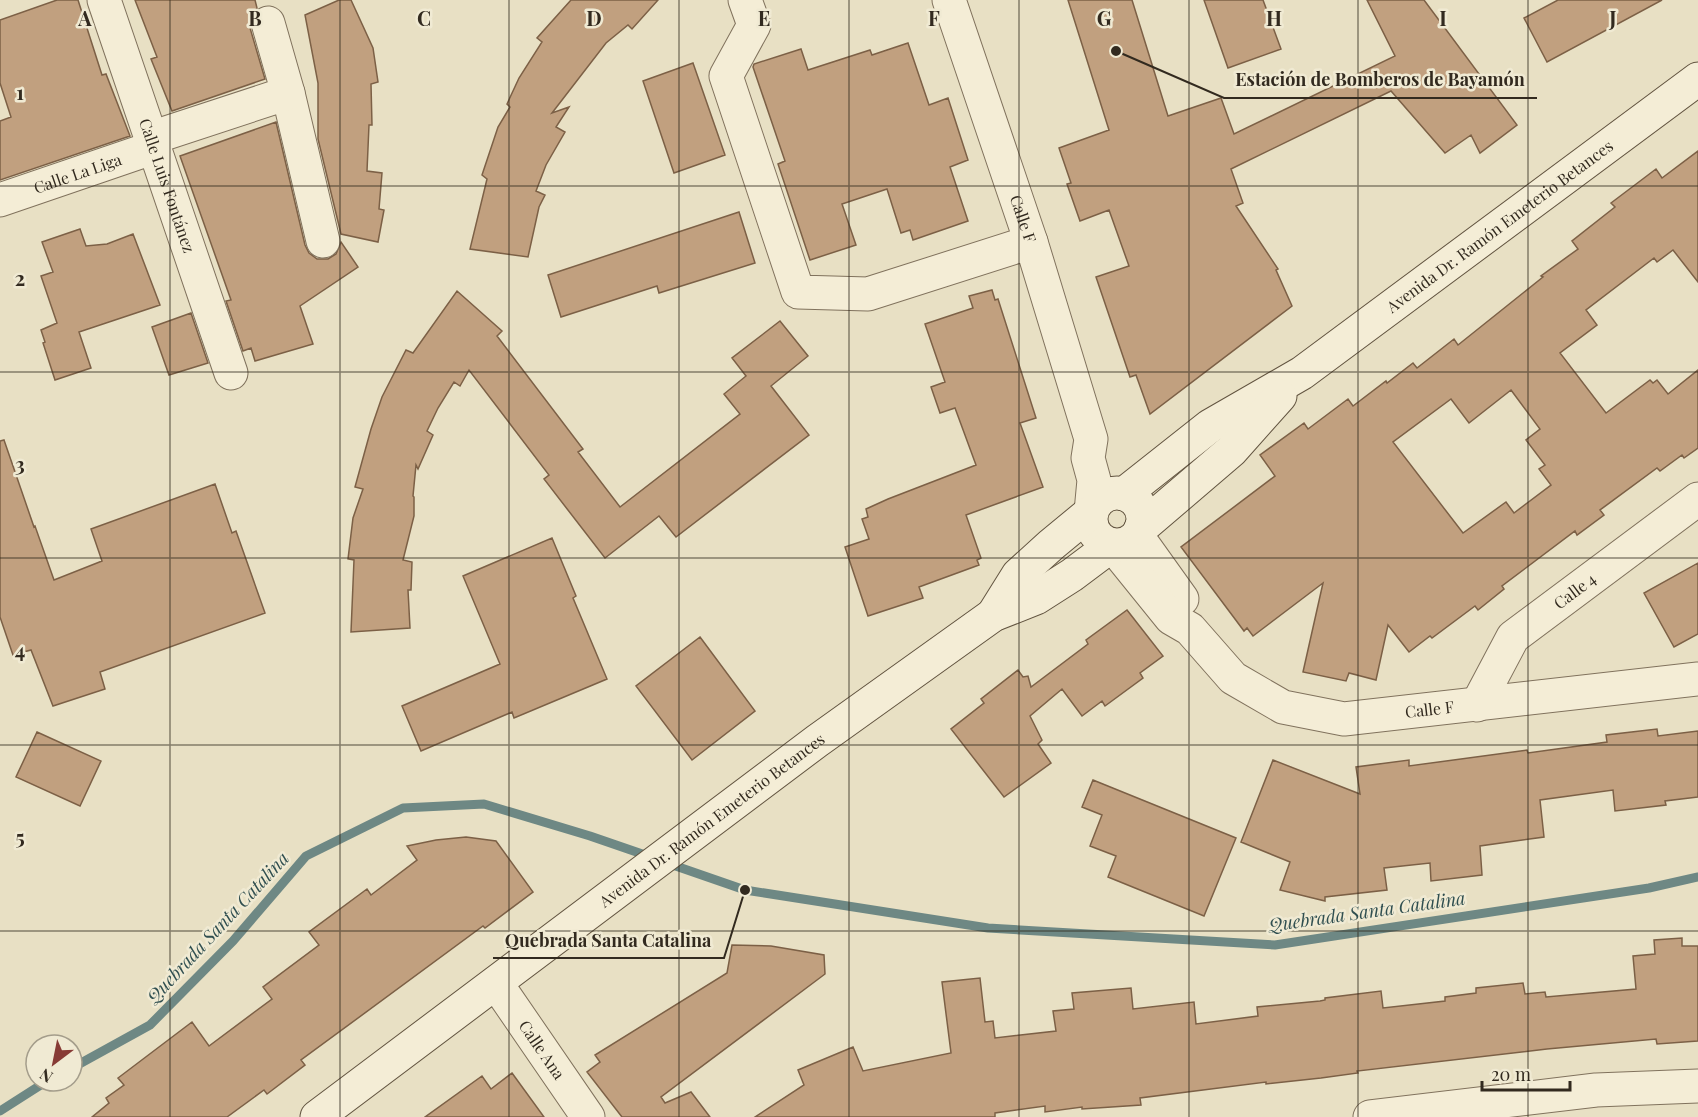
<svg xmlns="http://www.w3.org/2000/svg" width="1698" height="1117" font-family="'Playfair Display',serif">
	<rect width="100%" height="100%" fill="#e8e0c4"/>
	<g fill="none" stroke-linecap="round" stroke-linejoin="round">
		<!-- stream -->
		<path stroke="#6e8884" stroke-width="9" d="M667,863L745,890L988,928L1275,945L1649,888L1698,877
			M72,1068L150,1025L233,941L306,856L403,808L484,804L590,836L651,857
			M0,1111L47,1081"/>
	</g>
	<!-- building -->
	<path fill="#c1a07f" stroke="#7c6046" stroke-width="1.5" fill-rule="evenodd" d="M57,0H78L102,75L106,74L130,136L0,180V121L11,117L0,83V20Z
		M135,0H255L257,8L250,18V28L265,79L172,111L151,59L157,57Z
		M339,0H351L373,48L378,82L371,84L372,125H369L367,171L382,173L379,209L384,210L378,242L341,234L318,139V83L305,15Z
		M571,0H658L632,29L628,25L606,43L552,113L569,107L556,127L565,132L546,165L536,191L545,195L539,207L528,257L470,249L487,179L482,175L498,127L510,107L507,104L519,78L542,42L537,38Z
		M1068,0H1132L1168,116L1221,98L1234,134L1395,56L1367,0H1424L1517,125L1480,153L1471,135L1445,153L1391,91L1231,169L1243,203L1236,206L1278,269L1276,270L1292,306L1150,414L1136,375L1130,377L1096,277L1129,266L1109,210L1080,221L1067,184L1071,183L1059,148L1109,130Z
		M1204,0H1263L1281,49L1228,68Z
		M1558,0H1662L1547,62L1524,18Z
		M908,43L929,105L948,98L968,160L950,167L968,221L913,240L910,230L901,233L887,189L842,204L856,245L810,260L778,164L785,161L753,67L754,64L801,49L808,70L870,50L872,55Z
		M693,63L725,155L674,173L643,81Z
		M276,122L305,245L309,253L317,259H328L336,254L341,242L358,267L300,306L313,344L255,361L251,348L243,351L226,301L231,300L180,156Z
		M1698,151V282L1673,250L1657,262L1654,258L1586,310L1597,325L1560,353L1606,413L1650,380L1653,383L1657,380L1668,394L1698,370V448L1684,458L1682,455L1660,471L1657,468L1600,510L1604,515L1577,535L1575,531L1502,586L1504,589L1478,610L1475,606L1432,638L1430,636L1409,652L1388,625L1376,680L1349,673L1346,681L1303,672L1323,583L1253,636L1247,628L1244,631L1181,547L1275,476L1260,455L1304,423L1308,429L1348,399L1353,406L1386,381L1387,383L1413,363L1417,368L1454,339L1458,345L1543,277L1541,276L1578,249L1572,241L1615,207L1611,203L1656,169L1662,178ZM1511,390L1540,429L1526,440L1545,465L1539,469L1551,485L1514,513L1506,502L1463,533L1393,442L1451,399L1469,423Z
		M739,212L755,263L659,293L657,286L561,317L548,275Z
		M80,229L86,246L107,244L133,234L160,305L79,332L91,368L55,380L43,343L45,342L41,330L57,323L41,276L53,272L42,242Z
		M992,290L995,300L998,299L1036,418L1020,423L1043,487L966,515L981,558L977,560L979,565L919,587L923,598L868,616L845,547L869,539L862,519L868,517L866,509L888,499L976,465L955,408L940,413L931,387L945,382L925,324L973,308L969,296Z
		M457,291L502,331L497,336L583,449L578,452L620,507L740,414L724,394L746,376L732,358L780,321L808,356L771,386L809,435L676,537L659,516L605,558L544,479L549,475L469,370L460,386L454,382L438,408L427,431L433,435L418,469L416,465L413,496L414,497V516L403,560L412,562L411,590H408L410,628L351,632L354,560L348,559L353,518L363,489L355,487L371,429L382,397L406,350L413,353Z
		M191,313L208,363L169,375L152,327Z
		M4,440L34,527L35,526L54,580L102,561L91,529L215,484L232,533L236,531L265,613L100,672L105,689L53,706L31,650L13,655L0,617V441Z
		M552,538L576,596L573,598L607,679L514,718L512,712L421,751L402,706L500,664L463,576Z
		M1698,563V634L1674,647L1644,593Z
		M1127,610L1163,656L1140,673L1143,678L1105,706L1102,701L1082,716L1062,689L1030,716L1042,740L1038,744L1051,763L1004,797L951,729L984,703L981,699L1018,670L1023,677L1028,676L1031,687L1088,644L1086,640Z
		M700,637L755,711L692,760L636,686Z
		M1657,729L1658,736L1698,731V797L1665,801L1666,805L1615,811L1613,790L1540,800L1544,837L1480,846L1482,875L1431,881L1430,863L1384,868L1387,890L1325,897V901L1280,890L1290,862L1241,842L1273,760L1360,794L1356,767L1409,760V766L1527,750L1528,753L1607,742L1606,735Z
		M37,732L101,761L80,806L16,777Z
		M1093,780L1236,838L1204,916L1108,877L1116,856L1090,846L1102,815L1082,807Z
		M466,837L496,841L533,892L485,928L483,926L301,1060L305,1065L267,1094L264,1090L227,1117H92L109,1103L106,1098L124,1085L118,1078L192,1022L209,1046L272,999L263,987L319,945L309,932L367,889L371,895L417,860L407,846L436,840Z
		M1682,938V946H1698V1041L1657,1044L1656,1039L1547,1049L1357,1071L1358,1073L1321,1078L1266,1084V1082L1140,1098L1141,1105L1082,1109V1107L1045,1112V1106L995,1113V1117H755L804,1085L798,1070L853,1047L863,1071L951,1053L942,982L980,978L985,1022L993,1021L995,1038L1056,1031L1053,1011L1074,1009L1072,993L1131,988L1133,1009L1194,1002L1196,1024L1258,1016L1257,1007L1320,1001L1325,1000V998L1381,991L1383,1008L1445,1001V997L1476,993V988L1523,983L1525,994L1545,992L1546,997L1636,989L1633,956L1655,954L1654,940Z
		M732,945L771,946L824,955L825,974L661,1097L665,1103L691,1092L710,1117H622L587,1072L600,1062L595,1055L727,973Z
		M512,1073L544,1117H425L482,1076L491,1089Z"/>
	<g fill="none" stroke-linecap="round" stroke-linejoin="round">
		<defs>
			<g id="street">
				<path id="s1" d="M104,0L231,373"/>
				<path d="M745,0L754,25L726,76L798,292L868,294L1031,242"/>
				<path id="s2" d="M949,0L1031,242L1091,439L1088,458L1094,480L1091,512"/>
				<path d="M268,23L288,93L323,241"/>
				<path d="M151,138L288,93"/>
				<path id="s3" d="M0,200L155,147"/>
				<path d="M1137,536L1182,599"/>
				<path id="s4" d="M1112,545L1171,618L1190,629L1233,678L1283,707L1344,719L1698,679"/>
				<path id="s5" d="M1477,705L1513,637L1698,499"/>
				<path id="s6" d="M496,983L588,1117"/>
				<path d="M1370,1117L1596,1090L1698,1086"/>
			</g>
			<g id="secondary">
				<circle cx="1117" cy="519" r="26"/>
				<path id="s7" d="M1124,494L1210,426L1302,373L1698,79"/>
				<path d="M1141,528L1231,451L1280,396"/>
				<path d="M993,615L1018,575L1051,545L1091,512"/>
				<path id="s8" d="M317,1117L817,741L993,615L1036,598L1072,575L1112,545"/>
			</g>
		</defs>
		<!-- street casing -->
		<use href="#street" stroke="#80725d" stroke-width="35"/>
		<!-- secondary casing -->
		<use href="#secondary" stroke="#625440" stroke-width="35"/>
		<!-- street -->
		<use href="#street" stroke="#f4edd6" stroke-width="33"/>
		<!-- secondary -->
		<use href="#secondary" stroke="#f4edd6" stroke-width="33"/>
	</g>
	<!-- grid -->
	<path fill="none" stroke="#322a1f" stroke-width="1.5" stroke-opacity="0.55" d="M170,0V1117M340,0V1117M509,0V1117M679,0V1117M849,0V1117M1019,0V1117M1189,0V1117M1358,0V1117M1528,0V1117M0,186H1698M0,372H1698M0,558H1698M0,745H1698M0,931H1698"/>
	<g text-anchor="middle" stroke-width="5" stroke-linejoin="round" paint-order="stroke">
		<!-- street labels -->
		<g font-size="16" fill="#322a1f" stroke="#f0ead3">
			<text dy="6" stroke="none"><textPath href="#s3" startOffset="82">Calle La Liga</textPath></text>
			<text dy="6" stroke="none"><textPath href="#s1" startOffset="196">Calle Luis Fontánez</textPath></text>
			<text dy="6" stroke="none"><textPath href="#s2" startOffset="231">Calle F</textPath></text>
			<text dy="6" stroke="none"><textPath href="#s7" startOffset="462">Avenida Dr. Ramón Emeterio Betances</textPath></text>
			<text dy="6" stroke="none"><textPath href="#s5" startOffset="154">Calle 4</textPath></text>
			<text dy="6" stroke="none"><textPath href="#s4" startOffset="387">Calle F</textPath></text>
			<text dy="6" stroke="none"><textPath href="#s8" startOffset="494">Avenida Dr. Ramón Emeterio Betances</textPath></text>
			<text dy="6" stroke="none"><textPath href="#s6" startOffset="81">Calle Ana</textPath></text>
		</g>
		<!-- water labels -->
		<g font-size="18" font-style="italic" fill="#304f50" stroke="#f0ead3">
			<text transform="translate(1367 912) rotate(-8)" y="6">Quebrada Santa Catalina</text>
			<text transform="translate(218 928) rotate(-47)" y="6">Quebrada Santa Catalina</text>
		</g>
	</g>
	<g font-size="20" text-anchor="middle" font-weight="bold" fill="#322a1f" stroke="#f0ead3" stroke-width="5" stroke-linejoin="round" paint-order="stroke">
		<text x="85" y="26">A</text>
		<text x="255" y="26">B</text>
		<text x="424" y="26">C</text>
		<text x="594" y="26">D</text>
		<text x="764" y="26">E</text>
		<text x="934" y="26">F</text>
		<text x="1104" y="26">G</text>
		<text x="1274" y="26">H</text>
		<text x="1443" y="26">I</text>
		<text x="1613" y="26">J</text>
		<text x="20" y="100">1</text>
		<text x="20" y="286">2</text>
		<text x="20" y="472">3</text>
		<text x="20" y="658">4</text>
		<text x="20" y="845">5</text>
	</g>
	<!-- callouts -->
	<path fill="none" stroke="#322a1f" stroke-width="2" d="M1116 51L1224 98H1537M745 890L724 958H493"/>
	<g fill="#322a1f" stroke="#f0ead3" stroke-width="2">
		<circle cx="1116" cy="51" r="6"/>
		<circle cx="745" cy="890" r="6"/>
	</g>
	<g font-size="18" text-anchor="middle" font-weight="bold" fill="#322a1f" stroke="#f0ead3" stroke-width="5" stroke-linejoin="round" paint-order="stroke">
		<text x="1380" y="86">Estación de Bomberos de Bayamón</text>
		<text x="608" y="947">Quebrada Santa Catalina</text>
	</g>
	<!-- north arrow -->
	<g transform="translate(54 1063) rotate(212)"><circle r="28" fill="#f0ead3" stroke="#a49d8b" stroke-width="1.5"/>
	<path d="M0-4.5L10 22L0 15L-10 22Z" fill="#873b35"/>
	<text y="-9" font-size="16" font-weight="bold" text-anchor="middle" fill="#322a1f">N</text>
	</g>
	<!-- scale -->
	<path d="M1482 1081v9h88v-9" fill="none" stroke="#322a1f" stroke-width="3"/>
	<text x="1491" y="1081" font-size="18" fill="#322a1f" stroke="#f0ead3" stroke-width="4.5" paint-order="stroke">20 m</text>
</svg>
